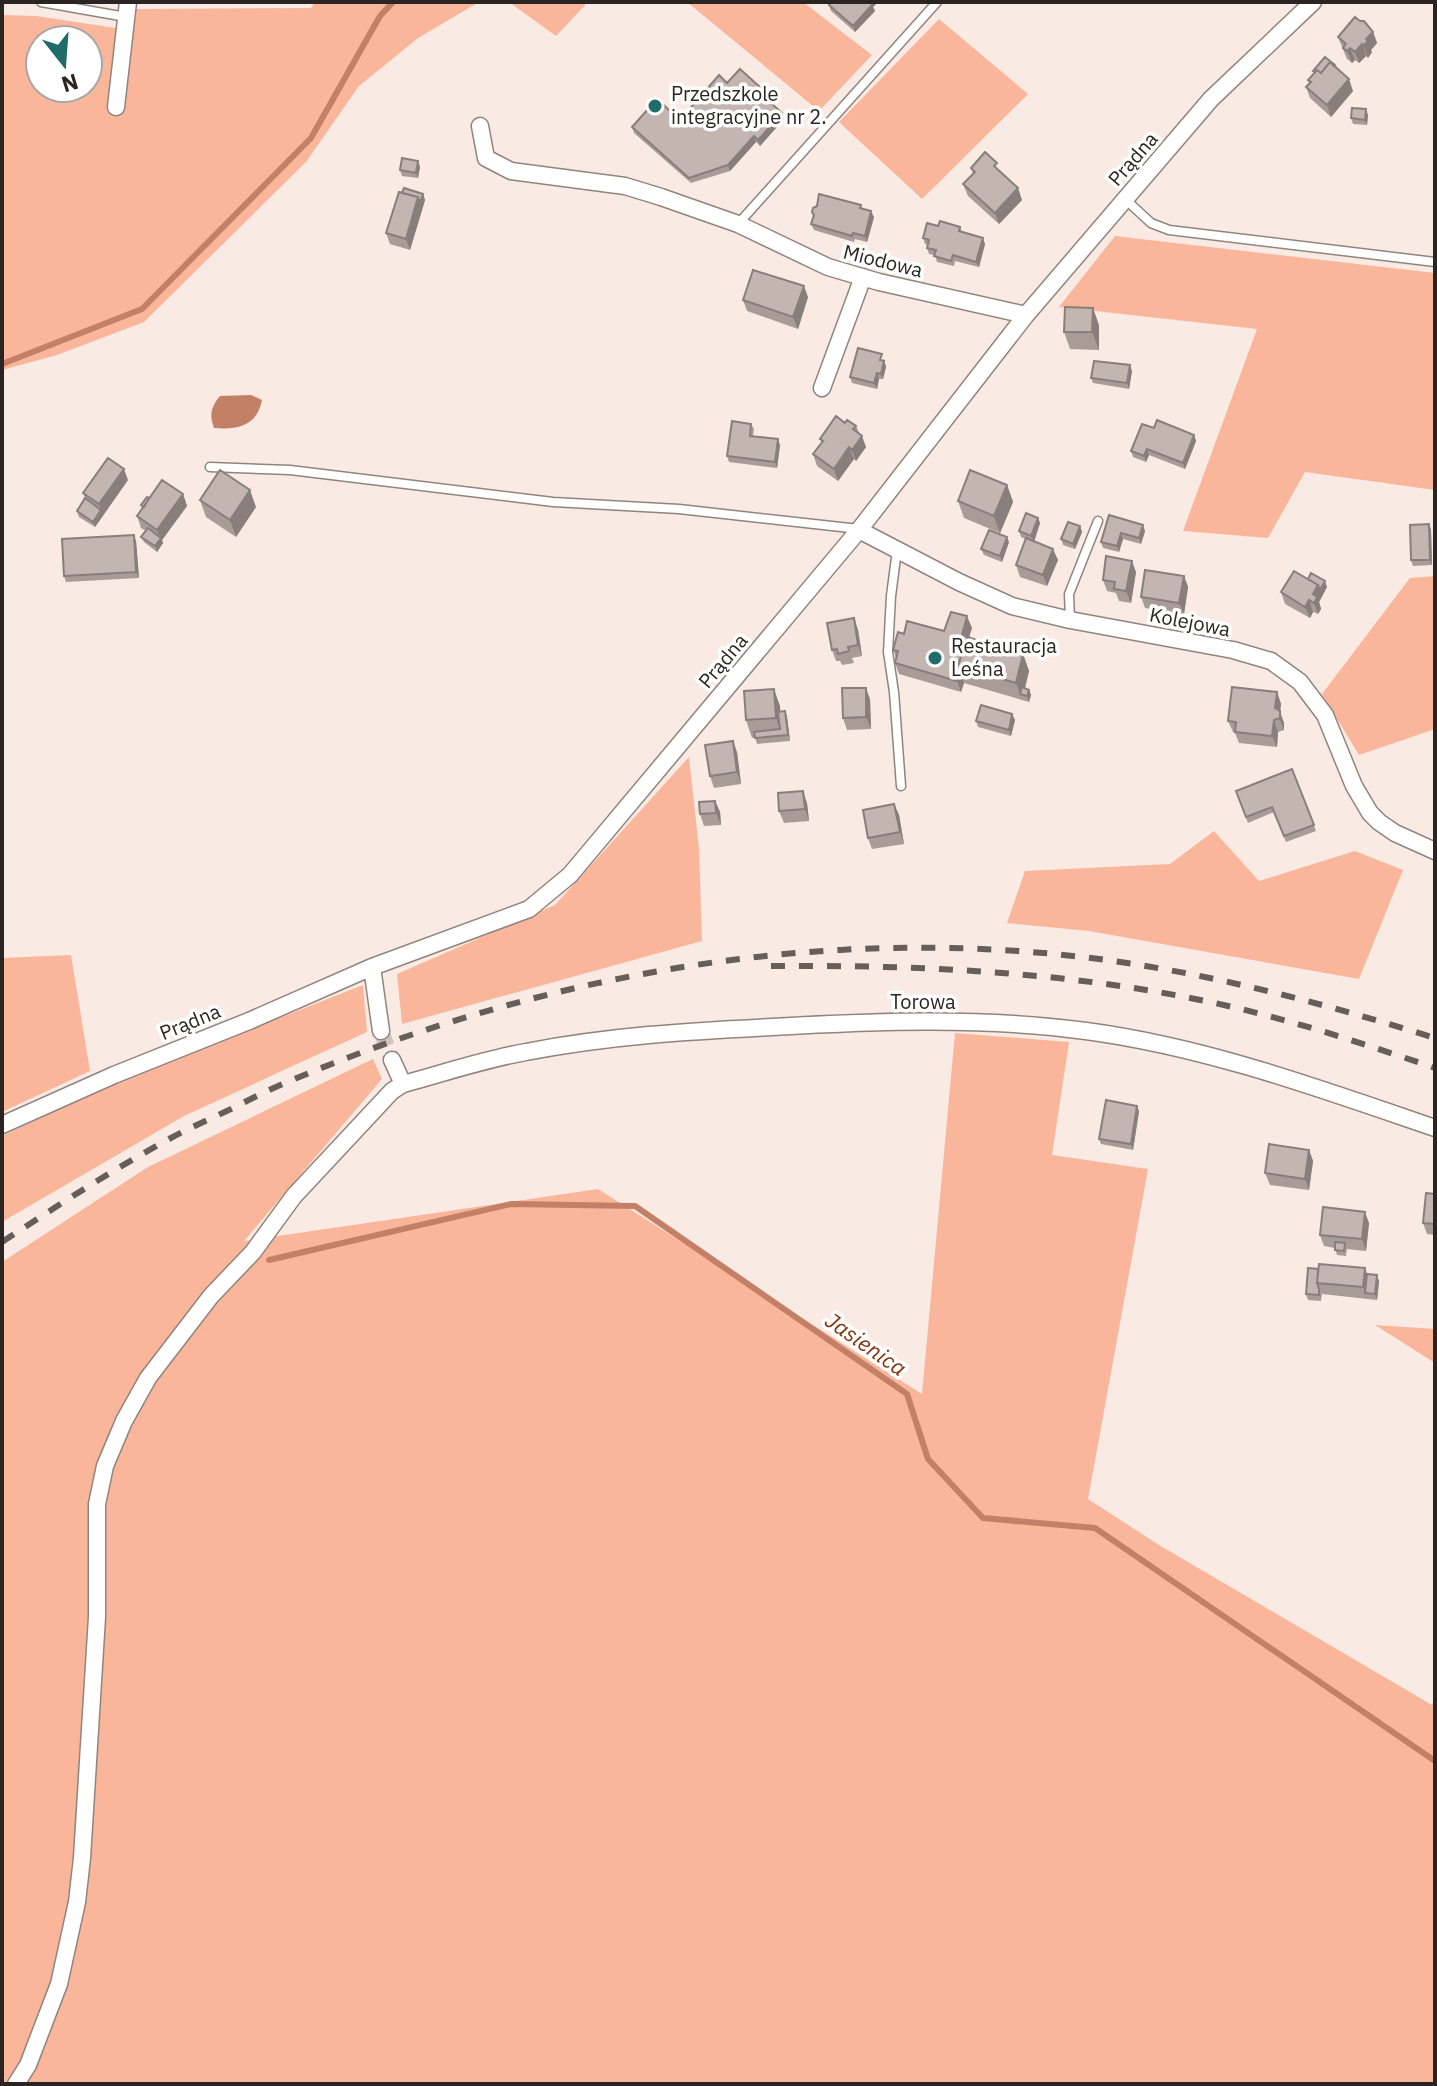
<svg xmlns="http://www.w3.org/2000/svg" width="1437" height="2086" font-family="'IBM Plex Sans',sans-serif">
	<rect width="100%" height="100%" fill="#f9eae4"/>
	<!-- green -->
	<path fill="#fab69b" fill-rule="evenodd" d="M315,2H479L418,38L359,86L306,162L144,322L57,355L2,370V15L36,16L129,30L133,9L311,8ZM40,40H88V88H40Z
		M509,2H588L556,36Z
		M687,2H803L872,55L819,111Z
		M939,19L1028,94L922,199L839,122Z
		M1115,236L1435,273V490L1305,472L1268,538L1183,531L1257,329L1059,307Z
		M1435,576V729L1359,755L1322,694L1410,578Z
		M689,757L699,849L702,941L402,1024L397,974L555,905Z
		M1214,831L1259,881L1355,851L1403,870L1359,979L1089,931L1007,923L1025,871L1170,864Z
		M71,955L90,1071L2,1112V958Z
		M363,985L367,1032L184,1116L2,1222V1136L117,1082Z
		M955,1033L1069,1042L1052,1155L1148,1169L1088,1499L1159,1545L1432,1705L1435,1696V2084H2V1262L148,1167L373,1059L382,1079L244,1241L598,1189L922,1394Z
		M1375,1325L1435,1329V1363Z"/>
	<!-- water -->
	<path fill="#c38066" d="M251,395L262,400C257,426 238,430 214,428C209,415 211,407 220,396Z"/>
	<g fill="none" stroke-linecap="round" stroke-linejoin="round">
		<!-- stream -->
		<path stroke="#c38066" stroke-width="6" d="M2,364L142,309L311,138L380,16L393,2
			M269,1260L511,1204L635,1206L907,1394L928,1459L983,1518L1095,1528L1435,1761"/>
		<!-- street-tunnel -->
		<path stroke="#d0c3bd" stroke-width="16" stroke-dasharray="16 8" stroke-linecap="butt" d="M381,1031L392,1060"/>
		<defs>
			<path id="lane" d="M41,2L126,17
				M1125,199L1151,223L1169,230L1435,262
				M738,224L937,2
				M210,467L290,470L553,502L679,509L859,529
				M897,550L891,596L888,652L894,692L901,786
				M1070,619L1069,594L1098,521"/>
			<path id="street" d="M116,107L128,2
				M480,126L486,158L511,171L625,186L661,197L738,224L828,267L879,282L1026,315
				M822,388L863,277
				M859,530L959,582L1012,606L1070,620L1233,650L1271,661L1300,682L1325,715L1354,786L1370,813L1379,822L1395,833L1435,851
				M372,967L381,1031
				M392,1060L403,1084
				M2,1125L114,1075L249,1021L372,967L529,909L570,875L859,530L1026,315L1211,99L1313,2
				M16,2084L28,2065L59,1984L77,1902L82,1858L97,1617V1504L105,1466L124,1421L148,1378L211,1296L253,1252L294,1196L392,1091L403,1084C444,1073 485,1059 526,1052C607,1036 690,1031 772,1027C877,1021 982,1017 1086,1031C1206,1047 1321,1089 1435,1128"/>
		</defs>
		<!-- lane casing -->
		<use href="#lane" stroke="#91847e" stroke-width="11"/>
		<!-- street casing -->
		<use href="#street" stroke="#91847e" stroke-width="19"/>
		<!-- lane -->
		<use href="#lane" stroke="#fff" stroke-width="8"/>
		<!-- street -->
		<use href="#street" stroke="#fff" stroke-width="16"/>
		<!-- rail -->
		<path stroke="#665e5b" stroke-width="6" stroke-dasharray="14 14" stroke-linecap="butt" d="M771,966C912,965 1057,971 1195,999C1277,1015 1356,1041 1435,1068
			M2,1242C57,1206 112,1170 169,1139C189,1128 210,1119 231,1109C249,1100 266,1091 285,1083C534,977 811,925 1082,957C1202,971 1319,1002 1435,1038"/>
	</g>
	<!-- wall -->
	<path fill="#a89c97" d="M832,2H878L873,7L875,11L855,32L831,11L829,5Z
		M1373,32L1377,43L1371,50L1372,52L1368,58L1366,56L1359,63L1355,60L1352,63L1347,59L1338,37Z
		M1336,68L1353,91L1331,117L1310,98L1306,87L1309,84L1308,80L1314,73L1313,71Z
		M727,83L761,88L763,94L762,95L784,119L760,146L756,142L730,171L691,183L634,133L632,127L680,120Z
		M1368,115L1367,125L1353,124L1351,118Z
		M418,161L420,167L418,178L402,176L400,170Z
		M971,168L1000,172L1022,200L999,224L968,196L963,184L973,174Z
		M423,194L425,200L410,250L390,244L386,233Z
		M861,205L862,209L874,217L867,242L855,239L854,242L814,230L811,224L813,217L812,212Z
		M938,226L960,227L962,232L985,244L979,267L955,261L954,266L937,262L935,255L929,254L927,248L928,245L925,244L923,238Z
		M808,297L798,329L747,311L743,300Z
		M1099,325V350L1070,349L1064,332Z
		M884,359L886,367L883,379H879L877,389L852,383L850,377Z
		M1132,371L1129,389L1093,383L1091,378Z
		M845,423L856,426L866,447L856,461L854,459L838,481L817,466L813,454L822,442L820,439Z
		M751,424L754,429L753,436L780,445L777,468L729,462L727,456Z
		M1194,435L1196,441L1185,469L1149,455L1146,462L1133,457L1131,451Z
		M128,480L95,527L79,517L77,511L85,498L83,493Z
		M1007,485L1013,502L1000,533L964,518L958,501Z
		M183,494L187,506L162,540L163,543L157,552L144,542L141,537L146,531L141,528L137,516L142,508L141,505L149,498Z
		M200,500L256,507L236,537L206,517Z
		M1109,515L1145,531L1141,544L1123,539L1119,552L1103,548L1101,542Z
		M1038,518L1040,523L1034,541L1058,560L1047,586L1020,577L1016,565L1026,539L1021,537L1019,531Z
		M1429,524L1431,530L1432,565L1413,566L1411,560Z
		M1080,526L1082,532L1075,549L1063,545L1061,539Z
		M136,541L139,578L66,582L64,576Z
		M1009,542L1002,562L984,555L981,549Z
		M1136,572L1131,603L1119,601L1116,593L1107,591L1103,580Z
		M1184,576L1188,587L1184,614L1145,608L1141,597Z
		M1308,579L1327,587L1319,602L1321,609L1318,614L1313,612L1310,618L1285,604L1281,592Z
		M854,618L858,630L862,656L852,658L854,663L842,665L840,661H836L832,650Z
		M972,628L969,637L971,638L1023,654L1029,671L1025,688L1029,690L1031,695L1029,702L964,683L961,692L899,674L895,663L896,658L893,650L904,634L944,631Z
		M1277,692L1281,704L1280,712L1284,723V730L1278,732L1277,747L1239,743L1235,733L1233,732L1228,721Z
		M870,699L871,729L847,730L843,718Z
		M780,706V712L785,711L787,717L790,741L757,744L755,737L752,738L746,720Z
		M1012,714L1015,720L1011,736L978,727L976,721Z
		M737,752L741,784L714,788L710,776Z
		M1292,769L1316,831L1286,842L1274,812L1248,823L1236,791Z
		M715,801L720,812L721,825L704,826L700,814Z
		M807,803L809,821L784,823L779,811Z
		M894,804L899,815L904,844L872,849L868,838Z
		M1139,1111L1133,1150L1101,1144L1099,1139Z
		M1309,1150L1313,1161L1309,1190L1270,1185L1265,1173Z
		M1435,1194V1235L1427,1234L1423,1223Z
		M1369,1223L1366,1251L1347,1249L1346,1256L1337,1255L1335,1248L1324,1246L1320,1235Z
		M1365,1268L1367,1274L1379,1281L1377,1300L1322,1294L1321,1301L1308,1300L1306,1294L1318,1269Z"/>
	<!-- shaded-wall -->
	<path fill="#887f7b" d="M870,2H878L873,7L875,11L855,32L853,26Z
		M1373,32L1377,43L1371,50L1372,52L1368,58L1363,46L1366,39Z
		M1362,44L1366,56L1359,63L1355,52Z
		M1350,48L1355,60L1352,63L1347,51Z
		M1349,79L1353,91L1331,117L1327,105Z
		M1366,109L1368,115L1367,125L1365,120Z
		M782,113L784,119L760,146L758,140Z
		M754,136L756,142L730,171L728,165Z
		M418,161L420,167L418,178L416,173Z
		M1018,188L1022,200L999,224L995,213Z
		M423,194L425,200L410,250L406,239L418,197Z
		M871,211L874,217L867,242L865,236Z
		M983,238L985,244L979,267L976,262Z
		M804,286L808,297L798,329L793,317Z
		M1093,308L1099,325V350L1092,332Z
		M884,361L886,367L883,379L881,374Z
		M1130,365L1132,371L1129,389L1127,383Z
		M877,373L879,379L877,389L874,383Z
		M1194,435L1196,441L1185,469L1183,463Z
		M862,436L866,447L856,461L852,450Z
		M778,439L780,445L777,468L775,462Z
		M849,447L854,459L838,481L834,469Z
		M1147,449L1149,455L1146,462L1144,456Z
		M124,469L128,480L95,527L93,522L101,510L99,504Z
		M1007,485L1013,502L1000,533L994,516Z
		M250,490L256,507L236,537L230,520Z
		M183,494L187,506L162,540L163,543L157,552L155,546L160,539L157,530Z
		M1038,518L1040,523L1034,542L1031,536Z
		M1429,524L1431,530L1432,565L1430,560Z
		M1143,525L1145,531L1141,544L1139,538Z
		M1080,526L1082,532L1075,549L1073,544Z
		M1121,533L1123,539L1119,552L1117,546Z
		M134,535L136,541L139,578L136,572Z
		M1007,537L1009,542L1002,562L1000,556Z
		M1053,549L1058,560L1047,586L1043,575Z
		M1132,561L1136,572L1131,603L1126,591Z
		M1184,576L1188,587L1184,614L1179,603Z
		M1325,581L1327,587L1319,602L1321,609L1318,614L1314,603L1313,594L1318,585Z
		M1309,600L1313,612L1310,618L1305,607Z
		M967,616L972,628L966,646L962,635Z
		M854,618L858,630L862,656L858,645Z
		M1023,654L1029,671L1023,695L1020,694L1016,683Z
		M960,671L964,683L961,692L957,681Z
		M866,688L870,699L871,729L866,717Z
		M774,689L780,706L782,735L776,718Z
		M1029,690L1031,695L1029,702L1027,696Z
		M1277,692L1281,704L1280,712L1284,723V730L1275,708Z
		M785,711L787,717L790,741L788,735Z
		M1012,714L1015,720L1011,736L1009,730Z
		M1274,720L1278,732L1277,747L1272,736Z
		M733,741L737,752L741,784L737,772Z
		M803,791L807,803L809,821L805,809Z
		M715,801L720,812L721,825L716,813Z
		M894,804L899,815L904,844L900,832Z
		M1137,1106L1139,1111L1133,1150L1131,1144Z
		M1309,1150L1313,1161L1309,1190L1305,1179Z
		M1365,1212L1369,1223L1366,1251L1362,1239Z
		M1365,1268L1369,1280L1365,1293L1363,1287Z
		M1377,1275L1379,1281L1377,1300L1375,1294Z"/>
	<!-- building -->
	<path fill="#c3b5b0" stroke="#887f7b" stroke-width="2" d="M832,2H870L872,5L853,26L829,5Z
		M1355,17L1360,21H1364L1373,32L1366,39L1368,41L1363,46L1362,44L1355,52L1350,48L1347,51L1343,48L1346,44L1338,37Z
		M1325,57L1335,65L1334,66L1330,62L1321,73L1317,70L1315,72L1313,71Z
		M1330,62L1349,79L1327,105L1306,87L1311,82L1308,80L1317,70L1321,73Z
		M740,69L761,88L758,91L782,113L758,140L754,136L728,165L689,178L632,127L657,99L680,120L719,75L727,83Z
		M1352,108L1366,109L1365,120L1351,118Z
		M985,152L997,163L994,166L1018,188L995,213L963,184L975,172L971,168Z
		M402,158L418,161L416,173L400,170Z
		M404,188L423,194L420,203L418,197L402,193Z
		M399,192L418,197L406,239L386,233Z
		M819,194L861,205L860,208L871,211L865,236L853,233L852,236L811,224L814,215L812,212L813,208L817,206Z
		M940,221L960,227L959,231L983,238L976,262L953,255L951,261L934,256L936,250L927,248L929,240L923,238L927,223L938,226Z
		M753,270L804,286L793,317L743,300Z
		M1065,307L1093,308L1092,332H1064Z
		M858,348L882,354L880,360L884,361L881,374L877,373L874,383L850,377Z
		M1094,361L1130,365L1127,383L1091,378Z
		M836,416L845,423L847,420L856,426L853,429L862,436L852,450L849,447L834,469L813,454L823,441L820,439Z
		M1157,420L1194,435L1183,463L1147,449L1144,456L1131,451L1142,424L1154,428Z
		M732,421L751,424L750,436L778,439L775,462L727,456Z
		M108,458L124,469L99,504L83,493Z
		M220,470L250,490L230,520L200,500Z
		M970,470L1007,485L994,516L958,501Z
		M162,480L183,494L157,530L137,516Z
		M147,497L149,498L144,507L141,505Z
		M85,498L101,510L93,522L77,511Z
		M1026,513L1038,518L1031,536L1019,531Z
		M1109,515L1143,525L1139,538L1121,533L1117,546L1101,542Z
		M1068,522L1080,526L1073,544L1061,539Z
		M1429,524L1430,560H1411L1410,525Z
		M148,528L161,538L155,546L141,537Z
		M989,530L1007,537L1000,556L981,549Z
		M134,535L136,572L64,576L62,539Z
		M1026,538L1053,549L1043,575L1016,565Z
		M1106,556L1132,561L1126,591L1114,589L1115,582L1103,580Z
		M1145,570L1184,576L1179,603L1141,597Z
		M1294,571L1318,585L1313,594L1317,597L1314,603L1309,600L1305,607L1281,592Z
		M1311,573L1325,581L1320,590L1318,585L1308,579Z
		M951,612L967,616L962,635L970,637H967L958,666L960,671L957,681L895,663L898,651L893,650L898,632L904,634L907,621L944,631Z
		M854,618L858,645L848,647L849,651L838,654L837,649L832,650L827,623Z
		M967,637L1023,654L1016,683L958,666Z
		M1022,687L1029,690L1027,696L1020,694Z
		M1232,687L1277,692L1275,708L1280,711V718L1274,720L1272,736L1235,732L1236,722L1228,721Z
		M842,688H866V717L843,718Z
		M774,689L776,718L746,720L744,691Z
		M981,705L1012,714L1009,730L976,721Z
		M785,711L788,735L755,738L754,732L780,729L778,712Z
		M733,741L737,772L710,776L705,745Z
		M1292,769L1314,825L1284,836L1272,807L1246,817L1236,791Z
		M803,791L805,809L779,811L778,793Z
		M715,801L716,813L700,814L699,802Z
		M894,804L900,832L868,838L863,810Z
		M1106,1100L1137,1106L1131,1144L1099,1139Z
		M1269,1144L1309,1150L1305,1179L1265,1173Z
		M1426,1193L1435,1194V1224L1423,1223Z
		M1323,1207L1365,1212L1362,1239L1320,1235Z
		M1335,1242L1345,1243L1344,1251L1335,1250Z
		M1319,1264L1365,1268L1363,1287L1317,1283Z
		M1308,1268L1318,1269L1317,1283L1319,1289V1295L1306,1294Z
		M1367,1274L1377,1275L1375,1294L1365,1293Z"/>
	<!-- markers -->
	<g fill="#206c69" stroke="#fff" stroke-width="3">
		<circle cx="655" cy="106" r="8"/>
		<circle cx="935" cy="658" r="8"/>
	</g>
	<g text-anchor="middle" stroke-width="7" stroke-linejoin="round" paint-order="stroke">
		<!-- poi labels -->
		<g font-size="20" fill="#2a2523" stroke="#fff" text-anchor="start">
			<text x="671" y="101">Przedszkole<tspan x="671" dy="23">integracyjne nr 2.</tspan></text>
			<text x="951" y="653">Restauracja<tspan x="951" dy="23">Leśna</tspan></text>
		</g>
		<!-- street labels -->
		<g font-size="20" fill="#2a2523" stroke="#fff">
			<text transform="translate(1133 159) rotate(-49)" y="7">Prądna</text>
			<text transform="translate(883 261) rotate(14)" y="7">Miodowa</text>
			<text transform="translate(1190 622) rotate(11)" y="7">Kolejowa</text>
			<text transform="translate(723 661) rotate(-50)" y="7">Prądna</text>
			<text x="923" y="1009">Torowa</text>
			<text transform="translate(190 1022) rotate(-22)" y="7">Prądna</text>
		</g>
		<!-- water labels -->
		<g font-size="22" font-style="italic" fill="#84330c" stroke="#fff">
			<text transform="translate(866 1344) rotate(35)" y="8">Jasienica</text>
		</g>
	</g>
	<!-- border -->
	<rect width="1437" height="2086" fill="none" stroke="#2a2523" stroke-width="8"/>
	<!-- north arrow -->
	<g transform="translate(64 64) rotate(163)"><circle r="38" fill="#ffffff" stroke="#aaa8a7" stroke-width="2"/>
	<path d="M0-6L14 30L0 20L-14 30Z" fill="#206c69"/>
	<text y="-12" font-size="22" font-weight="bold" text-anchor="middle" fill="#2a2523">N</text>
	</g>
</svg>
